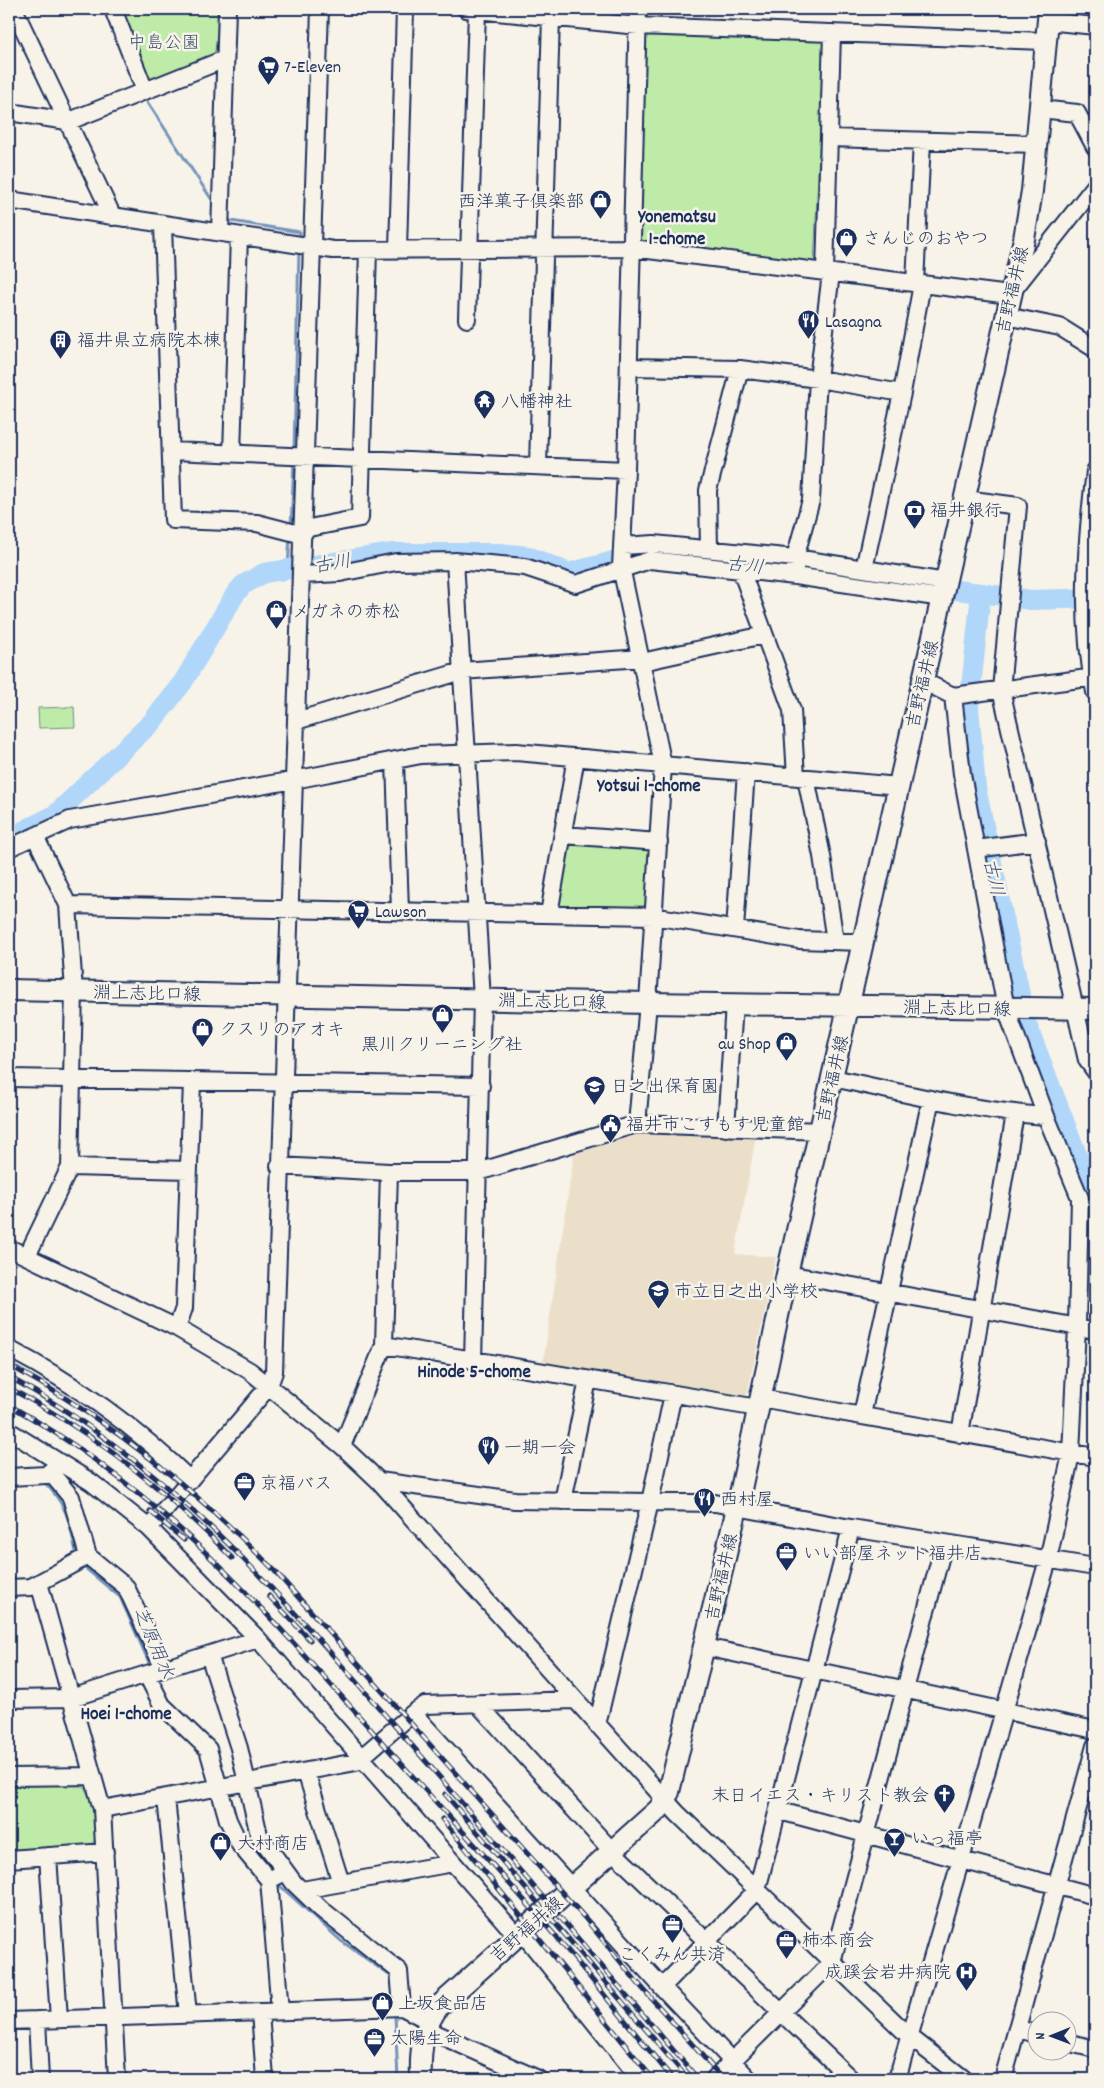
<svg xmlns="http://www.w3.org/2000/svg" width="1104" height="2088" font-family="Dekko,'Klee One',sans-serif">
	<rect width="100%" height="100%" fill="#f7f3e8"/>
	<filter id="ink" filterUnits="userSpaceOnUse"><feTurbulence type="fractalNoise" baseFrequency=".02" numOctaves="2"/><feDisplacementMap in="SourceGraphic" scale="10" xChannelSelector="R" yChannelSelector="G"/><feConvolveMatrix kernelMatrix="1 2 1 2 8 2 1 2 1" color-interpolation-filters="sRGB"/></filter>
	<g filter="url(#ink)">
		<!-- built -->
		<path fill="#ebdfca" d="M640,1134L756,1136L735,1254L776,1257L747,1395L740,1400L543,1364L574,1154Z"/>
		<!-- green -->
		<path fill="#beeba8" stroke="#6c8d83" d="M118,9H220L215,51L209,59L145,85Z
			M646,31L824,37L814,265L641,243Z
			M74,707L75,727L39,728L38,708Z
			M563,835L659,842L653,916L549,914Z
			M9,1781L81,1782L97,1810V1838L87,1848L9,1853Z"/>
		<g fill="none" stroke-linecap="round" stroke-linejoin="round">
			<!-- stream -->
			<path stroke="#7493bb" stroke-width="3" d="M144,97L214,203
				M225,220L300,232V240
				M294,450L299,249
				M291,528L294,461
				M288,567L290,536
				M44,1482C68,1506 69,1521 76,1552
				M84,1567L120,1597L151,1667
				M279,1885L340,1940L392,1977
				M395,2016L398,2079"/>
			<!-- river -->
			<path stroke="#b0d6f9" stroke-width="20" d="M873,580L981,593L969,707L976,788L1026,1022L1095,1201
				M981,593L1031,600L1095,598
				M9,838L55,815L152,722L183,682L236,593L243,585L264,573L393,553H500L528,556L569,573L647,552L700,558"/>
			<defs>
				<path id="minor" d="M14,9L113,217
					M113,9L145,91
					M466,9L638,26L1045,41
					M1047,21L1095,26
					M1040,109L1077,113L1095,147
					M9,112L67,121
					M67,122L225,59
					M829,138L1037,144
					M9,200L333,250L632,248L1010,295
					M163,225L173,520L257,523L303,535
					M220,233L227,9
					M398,249L405,9
					M825,272L832,33
					M915,283L922,141
					M1013,290L1095,186
					M1006,316L1060,327L1095,349
					M467,319L477,10
					M629,367L740,369L818,379L902,393
					M171,451L626,470
					M232,453L239,236
					M538,466L551,17
					M1095,471C1086,543 1080,620 1095,692
					M965,499L1018,506L1001,690L1087,1060L1095,1071
					M304,529L360,518L368,250
					M623,546L654,544L795,558L946,582
					M709,549L708,490L740,369
					M455,561L482,999L473,1361
					M795,569V558L811,500L818,379L831,273
					M864,569L902,393L922,284
					M741,570L792,710L796,777
					M302,575L340,573L396,562L455,561L525,567L576,584L650,560L795,576L942,598
					M642,662L764,635
					M923,681L953,696L1095,677
					M296,721L462,671L641,658
					M395,761L400,911
					M806,778L822,856L835,941
					M563,835L659,842
					M9,848L70,820L294,780L421,755L516,752L899,786
					M976,849L1037,841
					M68,905L653,916L799,940L863,942
					M549,914L576,757
					M735,929L746,772
					M9,1078L481,1086
					M833,1078C903,1093 974,1111 1046,1116
					M637,1124L648,1003L663,765L621,567L626,470L638,9
					M726,1128L734,1004
					M279,1166L389,1172H478L637,1124L821,1131
					M70,1167L189,1170
					M9,1248L177,1328L250,1371L342,1446L379,1481L677,1813L910,2037L964,2079
					M27,1256L70,1167L74,991L68,905L35,836
					M787,1274L1095,1330
					M177,1328L184,1308L192,1082
					M384,1345L758,1408
					M9,1349C76,1384 136,1427 190,1480
					M760,1398L1095,1457
					M862,1415L931,1099
					M9,1431L91,1482L149,1528L258,1639L517,1936
					M960,1434L1015,1114
					M342,1446L384,1345L389,1172
					M9,1477L46,1475L58,1465
					M379,1481L515,1500L715,1503L851,1528L1095,1567
					M563,1501L588,1380
					M149,1528L269,1386L274,1372L320,9
					M88,1556L126,1587L164,1669
					M39,1583L102,1809L117,2079
					M9,1588L31,1587L88,1556L71,1497L50,1472
					M705,1647L1095,1730
					M209,1655L239,1748L259,1835L294,1883L321,1909L399,1971L402,2007
					M147,1675L162,1705L208,1749L228,1820L240,1845L269,1880
					M9,1699L71,1698L258,1639
					M574,1700L425,1705L413,1713L662,1987L749,2079
					M477,1703L612,1851L851,2079
					M597,1725L650,1502L673,1394
					M306,1772L341,1883
					M9,1777L93,1776
					M166,1798L188,2014
					M102,1809L356,1762L413,1713
					M780,1811L1095,1896
					M48,1856L59,2019
					M9,1859L105,1852
					M279,1875L269,1880L280,2011
					M302,1890L453,1863
					M522,1932L640,2079
					M662,1987L757,1890L851,1528
					M260,2012L265,2079
					M37,2020L40,2079
					M9,2021L402,2007L429,2021
					M426,2029L538,2079
					M1019,2029L1036,2034
					M1066,2042L1095,2049
					M714,2079L832,1962L944,1544
					M897,2079L1048,1560L1071,1454L1077,1326L1080,1198L1046,1116L1006,1009L962,774L953,696
					M1003,2079L1095,1746"/>
				<path id="major" d="M9,990L648,1003L1095,1009
					M421,2079C420,2052 422,2028 439,2006L659,1809L669,1792L737,1508L787,1274L1024,239L1032,191L1049,9"/>
			</defs>
			<!-- minor casing -->
			<use href="#minor" stroke="#1b2f5e" stroke-width="20"/>
			<!-- major casing -->
			<use href="#major" stroke="#1b2f5e" stroke-width="24"/>
			<!-- minor -->
			<use href="#minor" stroke="#f7f3e8" stroke-width="16"/>
			<!-- major -->
			<use href="#major" stroke="#f7f3e8" stroke-width="20"/>
			<defs>
				<path id="rail" d="M9,1365C108,1419 194,1488 273,1569L584,1917L637,1982L723,2079
					M9,1377C165,1461 279,1593 394,1725C497,1842 597,1961 698,2079
					M9,1388C91,1431 168,1491 232,1558
					M9,1405C167,1493 271,1617 389,1750C441,1808 494,1865 545,1924C589,1974 630,2028 673,2079
					M150,1511L184,1540
					M269,1596L310,1640
					M445,1794L688,2079
					M442,1819L653,2079"/>
			</defs>
			<!-- rail casing -->
			<use href="#rail" stroke="#1b2f5e" stroke-width="5"/>
			<!-- rail -->
			<use href="#rail" stroke="#f7f3e8" stroke-width="3" stroke-dasharray="9" stroke-linecap="butt"/>
		</g>
	</g>
	<!-- icons -->
	<defs>
		<symbol id="supermarket-pin" viewBox="-11 -11 22 30"><path d="M0 17L-7.5 6A9.5 9.5 0 1 1 7.5 6Z" fill="#1b2f5e" stroke="#f7f3e8"/><path d="M-6-5.5h2.5l.6 2H6L4.5 2H-2.5L-4.4-4H-6ZM-1.5 3.2a1.3 1.3 0 1 0 .1 0ZM3 3.2a1.3 1.3 0 1 0 .1 0Z" fill="#fff"/></symbol>
		<symbol id="shop-pin" viewBox="-11 -11 22 30"><path d="M0 17L-7.5 6A9.5 9.5 0 1 1 7.5 6Z" fill="#1b2f5e" stroke="#f7f3e8"/><path d="M-5-2.5h2.3a2.7 3.5 0 0 1 5.4 0H5L5.5 6h-11ZM-1.5-2.5h3a1.5 2.3 0 0 0-3 0Z" fill="#fff"/></symbol>
		<symbol id="restaurant-pin" viewBox="-11 -11 22 30"><path d="M0 17L-7.5 6A9.5 9.5 0 1 1 7.5 6Z" fill="#1b2f5e" stroke="#f7f3e8"/><path d="M-5-6h1v4h1v-4h1v4h1v-4h1v5L-1.5 .5V6h-2V.5L-5-1ZM5-6V6H3V1.5H1.5Q1.5-4 5-6Z" fill="#fff"/></symbol>
		<symbol id="building-pin" viewBox="-11 -11 22 30"><path d="M0 17L-7.5 6A9.5 9.5 0 1 1 7.5 6Z" fill="#1b2f5e" stroke="#f7f3e8"/><path d="M-4-6H4V6H1V3H-1V6H-4ZM-2.5-4.3h1.7v1.8h-1.7ZM.8-4.3h1.7v1.8H.8ZM-2.5-1h1.7V.8h-1.7ZM.8-1h1.7V.8H.8Z" fill="#fff"/></symbol>
		<symbol id="temple-pin" viewBox="-11 -11 22 30"><path d="M0 17L-7.5 6A9.5 9.5 0 1 1 7.5 6Z" fill="#1b2f5e" stroke="#f7f3e8"/><path d="M0-6L5-2H3V0L6.5 2.5H4V6H1.5V3h-3V6H-4V2.5H-6.5L-3 0V-2H-5Z" fill="#fff"/></symbol>
		<symbol id="bank-pin" viewBox="-11 -11 22 30"><path d="M0 17L-7.5 6A9.5 9.5 0 1 1 7.5 6Z" fill="#1b2f5e" stroke="#f7f3e8"/><path d="M-6-4H6V4H-6ZM0-2.3a2.3 2.3 0 1 0 0 4.6a2.3 2.3 0 1 0 0-4.6Z" fill="#fff"/></symbol>
		<symbol id="school-pin" viewBox="-11 -11 22 30"><path d="M0 17L-7.5 6A9.5 9.5 0 1 1 7.5 6Z" fill="#1b2f5e" stroke="#f7f3e8"/><path d="M0-5L7-2L0 1L-7-2ZM-4 1L0 2.5L4 1V4Q0 6-4 4Z" fill="#fff"/></symbol>
		<symbol id="civic-pin" viewBox="-11 -11 22 30"><path d="M0 17L-7.5 6A9.5 9.5 0 1 1 7.5 6Z" fill="#1b2f5e" stroke="#f7f3e8"/><path d="M-.6-6.5H3V-4.5H.6V-3L4-1V1h2V6H-6V1h2V-1L-.6-3ZM-1.2 2.5V6h2.4V2.5Z" fill="#fff"/></symbol>
		<symbol id="office-pin" viewBox="-11 -11 22 30"><path d="M0 17L-7.5 6A9.5 9.5 0 1 1 7.5 6Z" fill="#1b2f5e" stroke="#f7f3e8"/><path d="M-6-3h4V-5.5h4V-3h4V5H-6ZM-1-4.5V-3h2v-1.5ZM-6 0V1H6V0Z" fill="#fff"/></symbol>
		<symbol id="church-pin" viewBox="-11 -11 22 30"><path d="M0 17L-7.5 6A9.5 9.5 0 1 1 7.5 6Z" fill="#1b2f5e" stroke="#f7f3e8"/><path d="M-1.2-6h2.4v3.5h3.3v2.4h-3.3V6h-2.4V-.1h-3.3v-2.4h3.3Z" fill="#fff"/></symbol>
		<symbol id="bar-pin" viewBox="-11 -11 22 30"><path d="M0 17L-7.5 6A9.5 9.5 0 1 1 7.5 6Z" fill="#1b2f5e" stroke="#f7f3e8"/><path d="M-6-5H6L.8 .8V4.5H3.5V6h-7V4.5H-.8V.8Z" fill="#fff"/></symbol>
		<symbol id="hospital-pin" viewBox="-11 -11 22 30"><path d="M0 17L-7.5 6A9.5 9.5 0 1 1 7.5 6Z" fill="#1b2f5e" stroke="#f7f3e8"/><path d="M-5-5h3v3.5h4V-5h3V5h-3V1.5h-4V5h-3Z" fill="#fff"/></symbol>
	</defs>
	<g fill-rule="evenodd">
		<use href="#supermarket-pin" x="256" y="54" width="25" height="34"/>
		<use href="#shop-pin" x="588" y="188" width="25" height="34"/>
		<use href="#shop-pin" x="834" y="226" width="25" height="34"/>
		<use href="#restaurant-pin" x="796" y="308" width="25" height="34"/>
		<use href="#building-pin" x="48" y="328" width="25" height="34"/>
		<use href="#temple-pin" x="472" y="388" width="25" height="34"/>
		<use href="#bank-pin" x="902" y="498" width="25" height="34"/>
		<use href="#shop-pin" x="264" y="598" width="25" height="34"/>
		<use href="#supermarket-pin" x="346" y="898" width="25" height="34"/>
		<use href="#shop-pin" x="430" y="1002" width="25" height="34"/>
		<use href="#shop-pin" x="190" y="1016" width="25" height="34"/>
		<use href="#shop-pin" x="774" y="1030" width="25" height="34"/>
		<use href="#school-pin" x="582" y="1074" width="25" height="34"/>
		<use href="#civic-pin" x="598" y="1112" width="25" height="34"/>
		<use href="#school-pin" x="646" y="1278" width="25" height="34"/>
		<use href="#restaurant-pin" x="476" y="1434" width="25" height="34"/>
		<use href="#office-pin" x="232" y="1470" width="25" height="34"/>
		<use href="#restaurant-pin" x="692" y="1486" width="25" height="34"/>
		<use href="#office-pin" x="774" y="1540" width="25" height="34"/>
		<use href="#church-pin" x="932" y="1782" width="25" height="34"/>
		<use href="#bar-pin" x="882" y="1826" width="25" height="34"/>
		<use href="#shop-pin" x="208" y="1830" width="25" height="34"/>
		<use href="#office-pin" x="660" y="1912" width="25" height="34"/>
		<use href="#office-pin" x="774" y="1928" width="25" height="34"/>
		<use href="#hospital-pin" x="954" y="1960" width="25" height="34"/>
		<use href="#shop-pin" x="370" y="1990" width="25" height="34"/>
		<use href="#office-pin" x="362" y="2026" width="25" height="34"/>
	</g>
	<g text-anchor="middle" stroke-width="5" stroke-linejoin="round" paint-order="stroke">
		<!-- park labels -->
		<g font-size="18" fill="#3c556d" stroke="#f7f3e8">
			<text x="164" y="48">中島公園</text>
		</g>
		<!-- poi labels -->
		<g font-size="18" fill="#1b2f5e" stroke="#f7f3e8" text-anchor="start">
			<text x="284" y="72">7-Eleven</text>
			<text x="584" y="207" text-anchor="end">西洋菓子倶楽部</text>
			<text x="863" y="244">さんじのおやつ</text>
			<text x="825" y="327">Lasagna</text>
			<text x="77" y="346">福井県立病院本棟</text>
			<text x="501" y="407">八幡神社</text>
			<text x="930" y="516">福井銀行</text>
			<text x="292" y="617">メガネの赤松</text>
			<text x="375" y="917">Lawson</text>
			<text x="219" y="1035">クスリのアオキ</text>
			<text x="771" y="1049" text-anchor="end">au Shop</text>
			<text x="442" y="1050" text-anchor="middle">黒川クリーニング社</text>
			<text x="611" y="1092">日之出保育園</text>
			<text x="626" y="1130">福井市こすもす児童館</text>
			<text x="674" y="1297">市立日之出小学校</text>
			<text x="504" y="1453">一期一会</text>
			<text x="260" y="1489">京福バス</text>
			<text x="720" y="1505">西村屋</text>
			<text x="803" y="1559">いい部屋ネット福井店</text>
			<text x="929" y="1801" text-anchor="end">末日イエス・キリスト教会</text>
			<text x="911" y="1844">いっ福亭</text>
			<text x="237" y="1849">大村商店</text>
			<text x="802" y="1946">柿本商会</text>
			<text x="672" y="1960" text-anchor="middle">こくみん共済</text>
			<text x="951" y="1978" text-anchor="end">成蹊会岩井病院</text>
			<text x="398" y="2009">上坂食品店</text>
			<text x="390" y="2044">太陽生命</text>
		</g>
		<!-- street labels -->
		<g font-size="18" fill="#1b2f5e" stroke="#f7f3e8">
			<text transform="translate(1012 290) rotate(-77)" y="6">吉野福井線</text>
			<text transform="translate(922 684) rotate(-77)" y="6">吉野福井線</text>
			<text transform="translate(147 993) rotate(1)" y="6">淵上志比口線</text>
			<text transform="translate(552 1001) rotate(1)" y="6">淵上志比口線</text>
			<text transform="translate(957 1008) rotate(1)" y="6">淵上志比口線</text>
			<text transform="translate(832 1079) rotate(-77)" y="6">吉野福井線</text>
			<text transform="translate(721 1577) rotate(-77)" y="6">吉野福井線</text>
			<text transform="translate(526 1929) rotate(-41)" y="6">吉野福井線</text>
		</g>
		<!-- neighbourhood labels -->
		<g font-size="19" font-weight="bold" fill="#1b2f5e" stroke="#f7f3e8">
			<text x="677" y="222">Yonematsu<tspan x="677" dy="22">1-chome</tspan></text>
			<text x="649" y="791">Yotsui 1-chome</text>
			<text x="474" y="1377">Hinode 5-chome</text>
			<text x="126" y="1719">Hoei 1-chome</text>
		</g>
		<!-- water labels -->
		<g font-size="19" font-style="italic" fill="#39507d" stroke="#f7f3e8">
			<text transform="translate(332 562) rotate(-9)" y="7">古川</text>
			<text transform="translate(745 564) rotate(7)" y="7">古川</text>
			<text transform="translate(995 877) rotate(78)" y="7">古川</text>
			<text transform="translate(155 1642) rotate(67)" y="7">芝原用水</text>
		</g>
	</g>
	<!-- margin -->
	<rect width="1104" height="2088" fill="none" stroke="#f7f3e8" stroke-width="30"/>
	<rect x="15" y="15" width="1074" height="2058" fill="none" stroke="#1b2f5e" stroke-width="2" filter="url(#ink)"/>
	<!-- north arrow -->
	<g transform="translate(1052 2036) rotate(269)"><circle r="24" fill="#f7f3e8" stroke="#9fa5b1"/>
	<path d="M0-4L9 19L0 12L-9 19Z" fill="#1b2f5e"/>
	<text y="-8" font-size="14" font-weight="bold" text-anchor="middle" fill="#1b2f5e">N</text>
	</g>
</svg>
